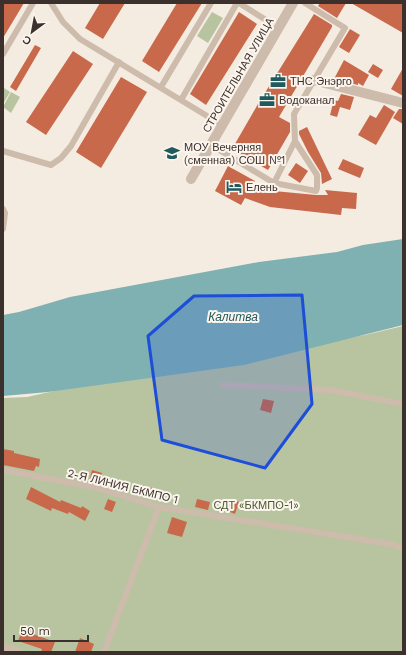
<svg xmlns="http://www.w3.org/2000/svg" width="406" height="655" font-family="'Work Sans',sans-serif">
	<rect width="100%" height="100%" fill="#f4ebe1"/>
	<!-- green -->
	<path fill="#b8c4a0" d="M212,12L223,18L208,43L197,36Z
		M4,88L10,92L3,104V89Z
		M11,92L20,97L11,113L3,107Z
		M403,326V652H3V398L27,397L113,378L365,335Z"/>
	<!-- water -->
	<path fill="#7fb0b2" d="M403,239V325L244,365L48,392L3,396V315L19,312L70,297L259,262L337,252L363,245Z"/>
	<!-- building -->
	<path fill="#c8694b" d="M3,3H24L3,38Z
		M100,3H125L103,39L85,28Z
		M177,3H202L159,72L142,61Z
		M320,3H346L337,18L318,6Z
		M351,3H403V33Z
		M239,12L257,24L206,105L190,94Z
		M314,14L332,25V27L279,117L290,123V132L268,170L232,149L258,104Z
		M350,29L360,35L349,53L339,47Z
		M35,45L41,48L16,91L10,87Z
		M73,51L93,64L46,135L26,122Z
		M344,60L369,75L363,86L358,83V85L334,79Z
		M373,64L383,70L378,78L368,72Z
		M403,68V96L391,89Z
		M121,77L147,92L101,168L76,152Z
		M341,94L354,97L350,110L340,107L337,117L330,115L334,100L338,101Z
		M384,105L395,112L376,145L358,135L370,115L376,118Z
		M399,109H403V124L393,118Z
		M307,127L332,179L322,184L321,173L308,152L299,134V131Z
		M343,159L364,168L360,178L338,169Z
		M296,163L308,171L300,183L288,175Z
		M228,166L255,181L253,184L274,191L316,195H328L325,190L357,193L356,209L342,208L341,215L270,207L245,198L241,205L215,191Z
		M263,399L274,401L271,413L260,410Z
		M3,449L14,451V453L40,459L39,467L36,466L34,471L3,465Z
		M92,470L102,473L101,476L107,477L105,486L89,482Z
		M141,485L152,488L150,498L139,496Z
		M31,487L60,502L61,500L81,508L82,506L90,511L85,521L69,512L68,514L52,508L51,511L26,499Z
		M108,499L116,502L112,512L104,509Z
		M197,499L210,502L208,510L195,507Z
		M229,499L239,502L235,514L225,510Z
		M172,517L187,522L182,537L167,533Z
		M22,630L55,642L51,652H41L42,649L18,641Z
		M80,638L94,644L91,652H75Z"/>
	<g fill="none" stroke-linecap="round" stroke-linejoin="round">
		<!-- service -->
		<path stroke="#cdbbac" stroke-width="6" d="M51,3L63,22L80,39L222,125
			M239,3L266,20
			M3,54L33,3
			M161,87L211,3
			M181,100L237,3
			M295,141L294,114L345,28L305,3
			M211,145L274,183L316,191L317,188V175L295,141L274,183
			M3,151L51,165L61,158L71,146L119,62
			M3,209L5,213L3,229
			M222,385L331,390L403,404
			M3,470L97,488L159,507L390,544L403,548
			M104,652L159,507"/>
		<!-- minor -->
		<path stroke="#cdbbac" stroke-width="10" d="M313,80L403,103
			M191,179L293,3
			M3,648L17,652"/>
	</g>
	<!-- marked area -->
	<path fill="#1d4ed8" fill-opacity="0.2" stroke="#1d4ed8" stroke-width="3" stroke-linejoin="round" d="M302,295L312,404L265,468L162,440L148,336L194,296Z"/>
	<!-- icons -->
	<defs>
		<symbol id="office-bare" viewBox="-9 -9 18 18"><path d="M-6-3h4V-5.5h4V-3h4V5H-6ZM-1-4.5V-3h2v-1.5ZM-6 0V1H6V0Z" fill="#1f5a5e" stroke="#fbf5ee" stroke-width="2.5" paint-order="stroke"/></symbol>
		<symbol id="school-bare" viewBox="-9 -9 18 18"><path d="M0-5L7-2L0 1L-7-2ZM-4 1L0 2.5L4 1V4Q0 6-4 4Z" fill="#1f5a5e" stroke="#fbf5ee" stroke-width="2.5" paint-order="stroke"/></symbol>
		<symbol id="hotel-bare" viewBox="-9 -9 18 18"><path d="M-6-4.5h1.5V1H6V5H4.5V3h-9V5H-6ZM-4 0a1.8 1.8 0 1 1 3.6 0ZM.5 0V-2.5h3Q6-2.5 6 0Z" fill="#1f5a5e" stroke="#fbf5ee" stroke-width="2.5" paint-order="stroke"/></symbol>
	</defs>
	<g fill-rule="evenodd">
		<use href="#office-bare" x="267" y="70" width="22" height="22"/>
		<use href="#office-bare" x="256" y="89" width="22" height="22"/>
		<use href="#school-bare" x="161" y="142" width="22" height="22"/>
		<use href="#hotel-bare" x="223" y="176" width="22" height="22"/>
	</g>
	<g text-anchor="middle" stroke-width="4" stroke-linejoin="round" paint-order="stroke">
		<!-- street labels -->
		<g font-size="11" fill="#3b302b" stroke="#fbf5ee">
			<text transform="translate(238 75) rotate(-60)" y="4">СТРОИТЕЛЬНАЯ УЛИЦА</text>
			<text transform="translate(123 486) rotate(14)" y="4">2-Я ЛИНИЯ БКМПО 1</text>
		</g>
		<!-- poi labels -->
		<g font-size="11" fill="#3b302b" stroke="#fbf5ee" text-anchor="start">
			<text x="290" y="85">ТНС Энэрго</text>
			<text x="279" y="104">Водоканал</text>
			<text x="184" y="151">МОУ Вечерняя<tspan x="184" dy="13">(сменная) СОШ №1</tspan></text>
			<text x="246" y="191">Елень</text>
		</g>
		<!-- park labels -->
		<g font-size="11" fill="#4a5a2e" stroke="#fbf5ee">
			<text x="256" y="509">СДТ «БКМПО-1»</text>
		</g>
		<!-- water labels -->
		<g font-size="12" font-style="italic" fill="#1f5a5e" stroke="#fbf5ee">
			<text x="233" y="321">Калитва</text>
		</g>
	</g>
	<!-- border -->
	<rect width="406" height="655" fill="none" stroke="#3b302b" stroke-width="8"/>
	<!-- north arrow -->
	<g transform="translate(32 32) rotate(212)" stroke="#fbf5ee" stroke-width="3" paint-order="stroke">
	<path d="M0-3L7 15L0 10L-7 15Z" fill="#3b302b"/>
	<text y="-6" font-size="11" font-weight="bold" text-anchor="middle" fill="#3b302b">С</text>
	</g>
	<!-- scale -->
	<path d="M14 635v6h74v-6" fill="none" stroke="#3b302b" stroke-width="2"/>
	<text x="20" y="635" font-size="12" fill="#3b302b" stroke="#fbf5ee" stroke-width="3" paint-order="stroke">50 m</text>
</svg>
